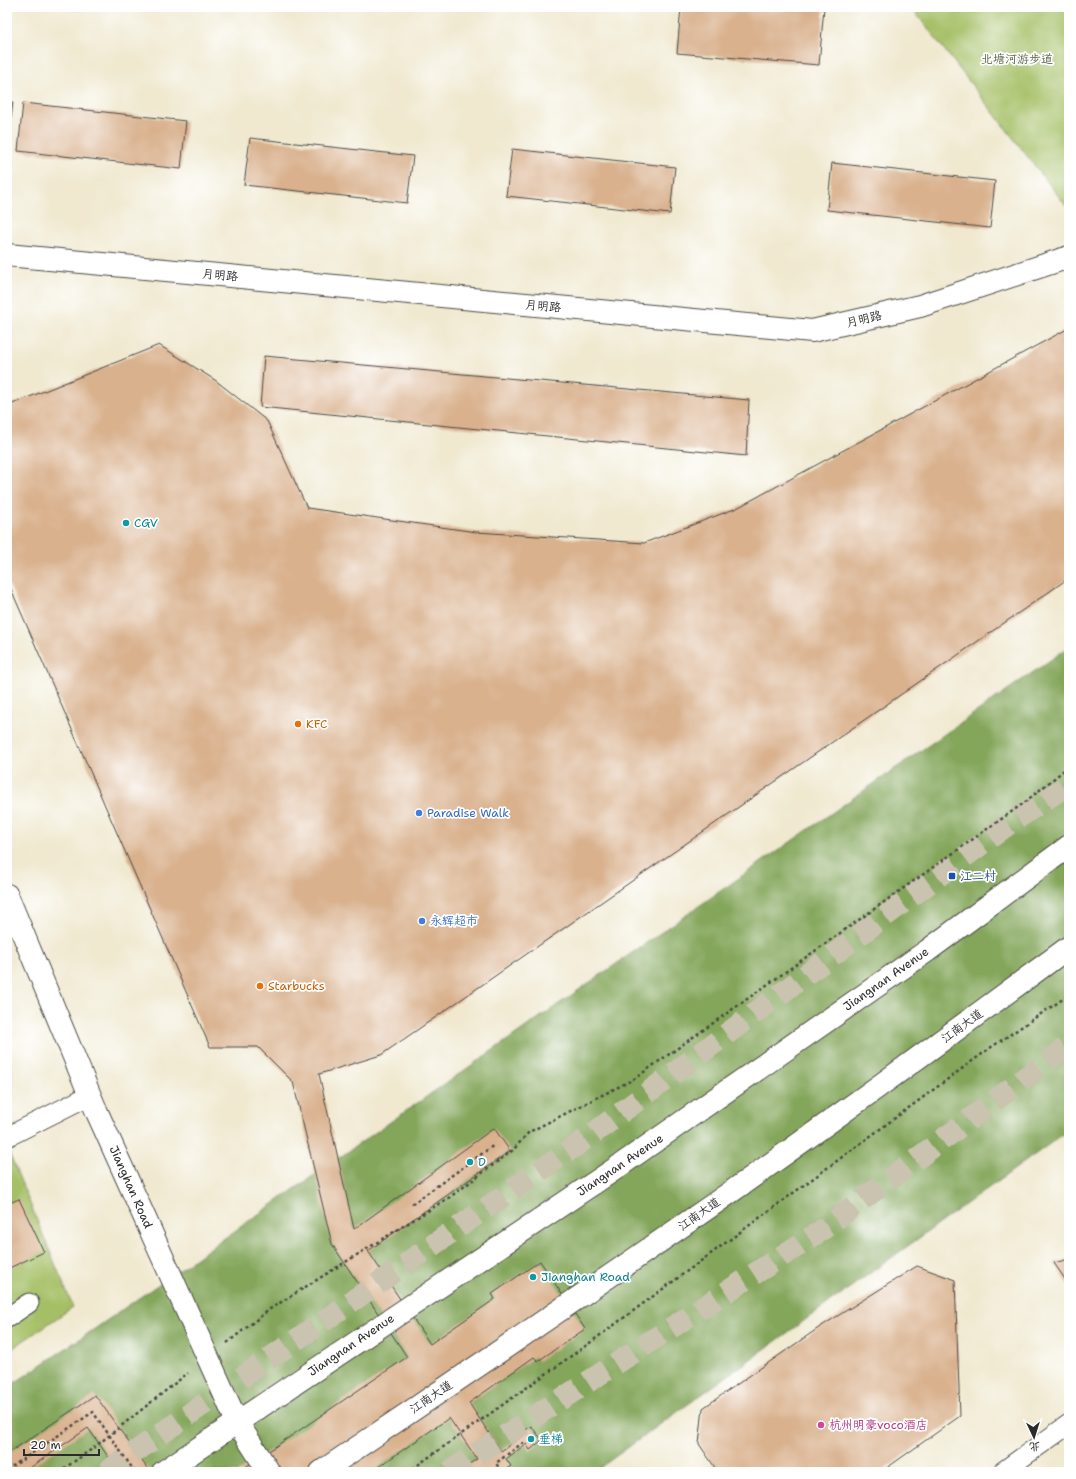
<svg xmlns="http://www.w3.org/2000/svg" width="1076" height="1479" font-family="'Shantell Sans','LXGW WenKai TC',sans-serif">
	<rect width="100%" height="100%" fill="#fff"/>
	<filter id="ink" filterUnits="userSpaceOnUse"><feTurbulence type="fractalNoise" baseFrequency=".025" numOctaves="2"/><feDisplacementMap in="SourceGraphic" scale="8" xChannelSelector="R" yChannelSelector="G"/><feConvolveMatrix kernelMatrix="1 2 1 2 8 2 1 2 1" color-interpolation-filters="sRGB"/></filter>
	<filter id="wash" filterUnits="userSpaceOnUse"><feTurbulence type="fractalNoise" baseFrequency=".012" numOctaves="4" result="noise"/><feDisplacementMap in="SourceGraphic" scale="16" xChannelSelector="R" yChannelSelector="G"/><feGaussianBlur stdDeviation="0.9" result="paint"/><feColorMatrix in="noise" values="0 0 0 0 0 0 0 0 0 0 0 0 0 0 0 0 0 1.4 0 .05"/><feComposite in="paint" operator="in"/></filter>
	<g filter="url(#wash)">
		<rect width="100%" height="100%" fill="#f0e9d0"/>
		<!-- green -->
		<path fill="#a4bf65" stroke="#687548" d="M911,7H1069V206L1067,207Z
			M7,1148L73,1307L7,1352Z"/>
		<!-- forest -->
		<path fill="#83a65a" stroke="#576842" d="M1069,647V1130L594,1472H7V1388L96,1328Z"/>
		<g id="blocks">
			<!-- building -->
			<path fill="#d9b18d" d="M681,7H824L819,65L677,53Z
				M7,102H13L8,144H7Z
				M23,103L186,121L181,169L18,151Z
				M250,138L413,156L407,203L244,185Z
				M512,149L675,167L670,214L506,196Z
				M832,163L995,181L990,228L827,210Z
				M1069,328V578L381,1055L319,1074L354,1229L494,1128L510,1151L368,1251L430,1344L495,1299L492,1294L540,1261L585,1329L538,1361L534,1357L469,1403L501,1451L521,1437L519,1435L531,1426L542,1440L530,1450L526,1444L506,1459L511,1466L502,1472H457L477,1459L449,1418L371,1472H238L407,1357L332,1244L293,1082L258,1047H210L7,580V406L159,345L215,380L267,421L307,508L476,532L644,543L737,508Z
				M264,356L749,400L746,456L260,407Z
				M19,1199L44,1252L7,1269V1204Z
				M1069,1259V1285L1054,1263Z
				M917,1266L955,1280L960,1416L881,1472H718L699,1444L703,1408L820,1327Z
				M95,1395L150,1472H119L88,1428L24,1472H7V1454Z"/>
		</g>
	</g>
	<g filter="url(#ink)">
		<use href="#blocks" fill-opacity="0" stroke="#494844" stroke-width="1"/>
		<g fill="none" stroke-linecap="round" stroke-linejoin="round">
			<!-- highway-tunnel -->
			<path stroke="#c9c3af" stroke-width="22" stroke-dasharray="22 11" stroke-linecap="butt" d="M106,1472L587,1138L1010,823L1069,784
				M449,1472L819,1232L1069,1045"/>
			<defs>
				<path id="street" d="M7,1137L90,1095
					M7,1318L29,1303
					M1002,1472L1069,1424"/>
				<path id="secondary" d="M7,255L812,331L920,306L1069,257
					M7,895L96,1110L237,1422L269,1472"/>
				<path id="primary" d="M163,1472L612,1171L927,951L1069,846
					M321,1472C472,1370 623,1269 772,1163C872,1092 970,1020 1069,947"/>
			</defs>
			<!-- street casing -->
			<use href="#street" stroke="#494844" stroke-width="21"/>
			<!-- secondary casing -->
			<use href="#secondary" stroke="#494844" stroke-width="24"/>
			<!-- primary casing -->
			<use href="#primary" stroke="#494844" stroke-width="24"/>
			<!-- path -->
			<path stroke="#494844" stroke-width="2.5" stroke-dasharray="3 3" stroke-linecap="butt" d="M412,1204L494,1145
				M227,1343L270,1309L450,1197L513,1150L529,1132L634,1079L1024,803L1069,766
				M7,1470L93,1412L135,1472
				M59,1472L92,1449L188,1373
				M408,1472L591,1342L990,1048L1069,995
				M501,1472L496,1463L524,1442"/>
			<!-- street -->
			<use href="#street" stroke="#fff" stroke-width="19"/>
			<!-- secondary -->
			<use href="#secondary" stroke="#fff" stroke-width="22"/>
			<!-- primary -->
			<use href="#primary" stroke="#fff" stroke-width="22"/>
		</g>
	</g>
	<!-- markers -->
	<g fill="#0f9aa8" stroke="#fff" stroke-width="1.5">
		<circle cx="126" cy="523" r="4"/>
		<circle cx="470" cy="1162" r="4"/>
		<circle cx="533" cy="1277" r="4"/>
		<circle cx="531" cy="1439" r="4"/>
	</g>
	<g fill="#e8710a" stroke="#fff" stroke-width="1.5">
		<circle cx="298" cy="724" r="4"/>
		<circle cx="260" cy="986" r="4"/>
	</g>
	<g fill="#3f7fe0" stroke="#fff" stroke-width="1.5">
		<circle cx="419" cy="813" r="4"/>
		<circle cx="422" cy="921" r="4"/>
	</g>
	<rect fill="#1a4fb4" stroke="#fff" stroke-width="1.5" x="948" y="872" width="8" height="8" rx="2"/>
	<circle fill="#d1479c" stroke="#fff" stroke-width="1.5" cx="821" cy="1425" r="4"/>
	<g text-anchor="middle" stroke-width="3.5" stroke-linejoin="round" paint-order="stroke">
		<!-- park labels -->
		<g font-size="12" fill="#555f3f" stroke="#fff">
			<text x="1017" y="63">北塘河游步道</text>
		</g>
		<!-- street labels -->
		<g font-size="12" fill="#2b2b2b" stroke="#fff">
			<text transform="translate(220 275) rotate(5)" y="4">月明路</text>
			<text transform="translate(543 306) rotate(5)" y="4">月明路</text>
			<text transform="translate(864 319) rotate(-13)" y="4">月明路</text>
			<text transform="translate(886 979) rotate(-35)" y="4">Jiangnan Avenue</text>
			<text transform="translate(962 1026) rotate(-36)" y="4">江南大道</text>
			<text transform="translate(620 1165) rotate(-34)" y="4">Jiangnan Avenue</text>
			<text transform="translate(131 1187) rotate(66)" y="4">Jianghan Road</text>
			<text transform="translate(699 1214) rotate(-35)" y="4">江南大道</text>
			<text transform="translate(351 1345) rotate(-34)" y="4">Jiangnan Avenue</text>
			<text transform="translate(431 1397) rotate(-34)" y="4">江南大道</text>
		</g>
		<!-- culture labels -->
		<g font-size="12" fill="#0d838f" stroke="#fff" text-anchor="start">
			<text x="134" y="527">CGV</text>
			<text x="478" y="1166">D</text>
			<text x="541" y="1281">Jianghan Road</text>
			<text x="539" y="1443">垂梯</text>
		</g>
		<!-- food labels -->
		<g font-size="12" fill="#c56008" stroke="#fff" text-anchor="start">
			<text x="306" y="728">KFC</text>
			<text x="268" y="990">Starbucks</text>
		</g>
		<!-- shop labels -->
		<g font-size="12" fill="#366cbe" stroke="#fff" text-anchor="start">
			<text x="427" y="817">Paradise Walk</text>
			<text x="430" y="925">永辉超市</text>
		</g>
		<!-- transit labels -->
		<g font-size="12" fill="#164399" stroke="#fff" text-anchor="start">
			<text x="960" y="880">江二村</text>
		</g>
		<!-- hotel labels -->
		<g font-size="12" fill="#b23c85" stroke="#fff" text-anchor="start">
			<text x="829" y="1429">杭州明豪voco酒店</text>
		</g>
	</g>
	<!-- margin -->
	<rect width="1076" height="1479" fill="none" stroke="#fff" stroke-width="24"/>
	<!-- north arrow -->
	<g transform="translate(1034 1437) rotate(176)" stroke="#ffffff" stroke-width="3" paint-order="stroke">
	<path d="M0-3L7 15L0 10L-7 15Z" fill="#2b2b2b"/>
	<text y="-6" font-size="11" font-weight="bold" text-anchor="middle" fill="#2b2b2b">北</text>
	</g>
	<!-- scale -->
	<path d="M24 1449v6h75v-6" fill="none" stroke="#2b2b2b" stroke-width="2"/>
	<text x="30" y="1449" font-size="12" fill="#2b2b2b" stroke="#ffffff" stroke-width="3" paint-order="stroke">20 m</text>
</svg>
